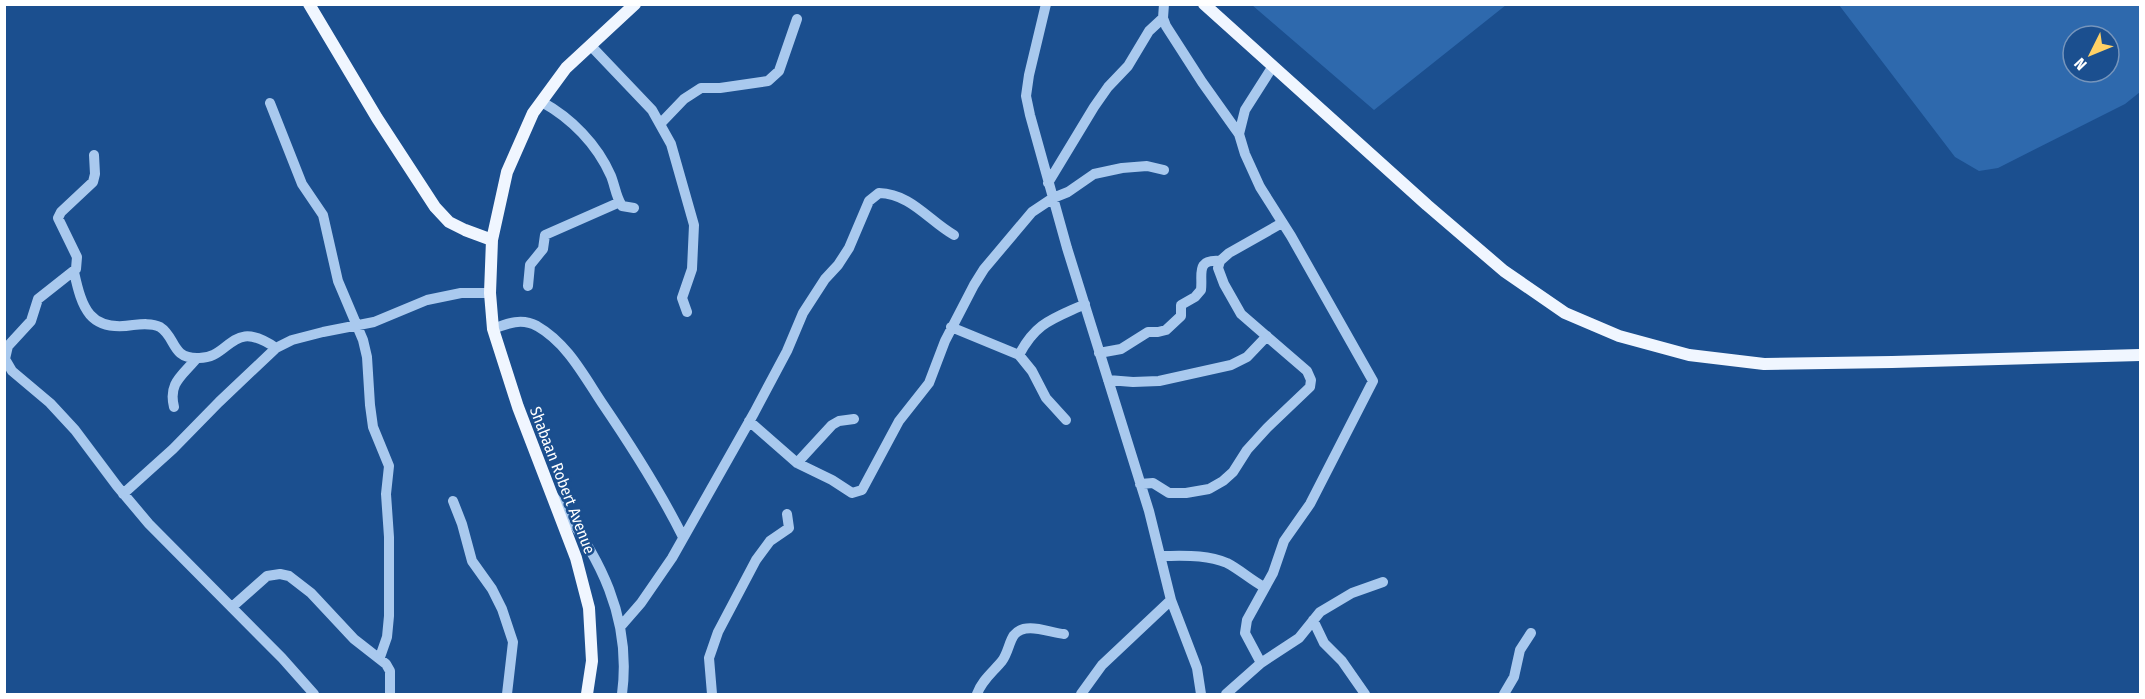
<svg xmlns="http://www.w3.org/2000/svg" width="2145" height="699" font-family="'Fira Sans Condensed',sans-serif">
	<rect width="100%" height="100%" fill="#1b4f8f"/>
	<!-- green -->
	<path fill="#2e69ad" fill-rule="evenodd" d="M1252,5H1506L1374,110Z
		M1839,5H2140V92L2125,104L1998,168L1979,171L1955,157ZM2073,36H2109V72H2073Z"/>
	<g fill="none" stroke-linecap="round" stroke-linejoin="round">
		<!-- minor -->
		<path stroke="#a9c9ee" stroke-width="10" d="M1046,4L1029,75L1026,96L1030,115L1067,248L1149,511L1171,600L1197,668L1201,694
			M1164,4L1163,18L1166,26L1202,82L1239,134
			M591,46L652,110L671,144L694,225L692,269L682,298L687,312
			M542,102C571,118 597,144 611,176C615,186 616,197 622,206L634,208
			M270,103L302,184L323,215L338,281L363,340L367,357L370,405L373,427L389,466L386,494L389,537V616L387,637L380,657
			M661,123L684,99L701,88H720L768,81L779,71L797,19
			M94,155L95,174L93,182L61,212L58,218L77,257L76,269L38,299L31,321L8,346L5,359L12,371L50,403L75,430L117,486L149,524L282,658L314,694
			M1048,183L1094,107L1108,87L1128,66L1149,31L1163,18
			M74,272C82,308 89,332 133,325C142,324 152,323 160,327C176,337 171,358 197,358C231,360 230,316 276,348
			M528,286L530,265L543,249L545,235L620,202
			M951,327L1019,355L1032,371L1046,398L1066,420
			M493,329C508,323 522,318 537,326C567,343 584,376 602,403C632,447 659,489 683,537
			M1099,353L1121,349L1148,332H1158L1166,330L1181,316V305L1195,297L1201,290C1203,274 1195,259 1220,261
			M1019,355C1036,322 1053,319 1085,304
			M1108,380L1133,382L1159,381L1231,365L1247,357L1267,336
			M174,407C168,383 182,376 196,359
			M749,421L797,463L832,480L852,493L862,490L899,421L929,383L945,341L974,285L984,269L1032,212L1053,198L1068,192L1094,174L1122,168L1147,166L1164,170
			M797,463L832,425L839,421L854,419
			M1140,484L1153,483L1169,493H1186L1209,489L1223,481L1233,472L1247,450L1267,428L1310,387L1311,380L1307,371L1241,314L1224,284L1218,268L1220,261L1229,253L1282,223
			M123,494L173,449L219,402L276,348L292,340L323,332L374,322L427,300L461,293H490
			M554,497C600,556 632,618 622,694
			M453,501L462,524L472,561L492,589L502,609L513,642L507,694
			M1160,556C1183,556 1206,554 1227,563C1239,569 1251,580 1264,587
			M232,607L267,576L280,574L289,576L311,593L354,639L386,664L390,671V694
			M1313,620L1324,643L1342,661L1365,694
			M621,626L641,603L672,558L754,413L787,351L803,313L825,279L838,265L849,248L869,201L879,193C911,194 928,220 954,235
			M1261,663L1245,633L1247,620L1273,573L1284,541L1310,504L1373,381L1291,236L1260,187L1245,154L1239,134L1245,110L1273,66
			M712,694L709,658L718,632L756,560L770,541L789,528L787,514
			M977,694C982,680 993,672 1002,661C1008,653 1009,642 1014,635C1025,621 1050,633 1064,634
			M1081,694L1102,665L1171,600
			M1226,694L1261,663L1299,638L1320,612L1352,593L1383,582
			M1504,694L1514,677L1520,650L1531,633"/>
		<!-- major -->
		<path stroke="#f0f6ff" stroke-width="12" d="M309,4L377,118L435,207L449,222L465,230L492,240
			M1204,4L1427,205L1504,271L1565,313L1619,336L1689,355L1764,364L1892,362L2140,355
			M587,694L592,661L589,608L576,558L518,407L493,329L490,293L492,240L507,172L533,113L566,68L635,4"/>
	</g>
	<g text-anchor="middle" stroke-width="5" stroke-linejoin="round" paint-order="stroke">
		<!-- street labels -->
		<g font-size="16" fill="#fff" stroke="#1b4f8f">
			<text transform="translate(563 480) rotate(69)" y="6">Shabaan Robert Avenue</text>
		</g>
	</g>
	<!-- border -->
	<rect width="2145" height="699" fill="none" stroke="#ffffff" stroke-width="12"/>
	<!-- north arrow -->
	<g transform="translate(2091 54) rotate(227)"><circle r="28" fill="#1b4f8f" stroke="#7695bc" stroke-width="1.5"/>
	<path d="M0-4.5L10 22L0 15L-10 22Z" fill="#ffd166"/>
	<text y="-9" font-size="16" font-weight="bold" text-anchor="middle" fill="#ffffff">N</text>
	</g>
</svg>
